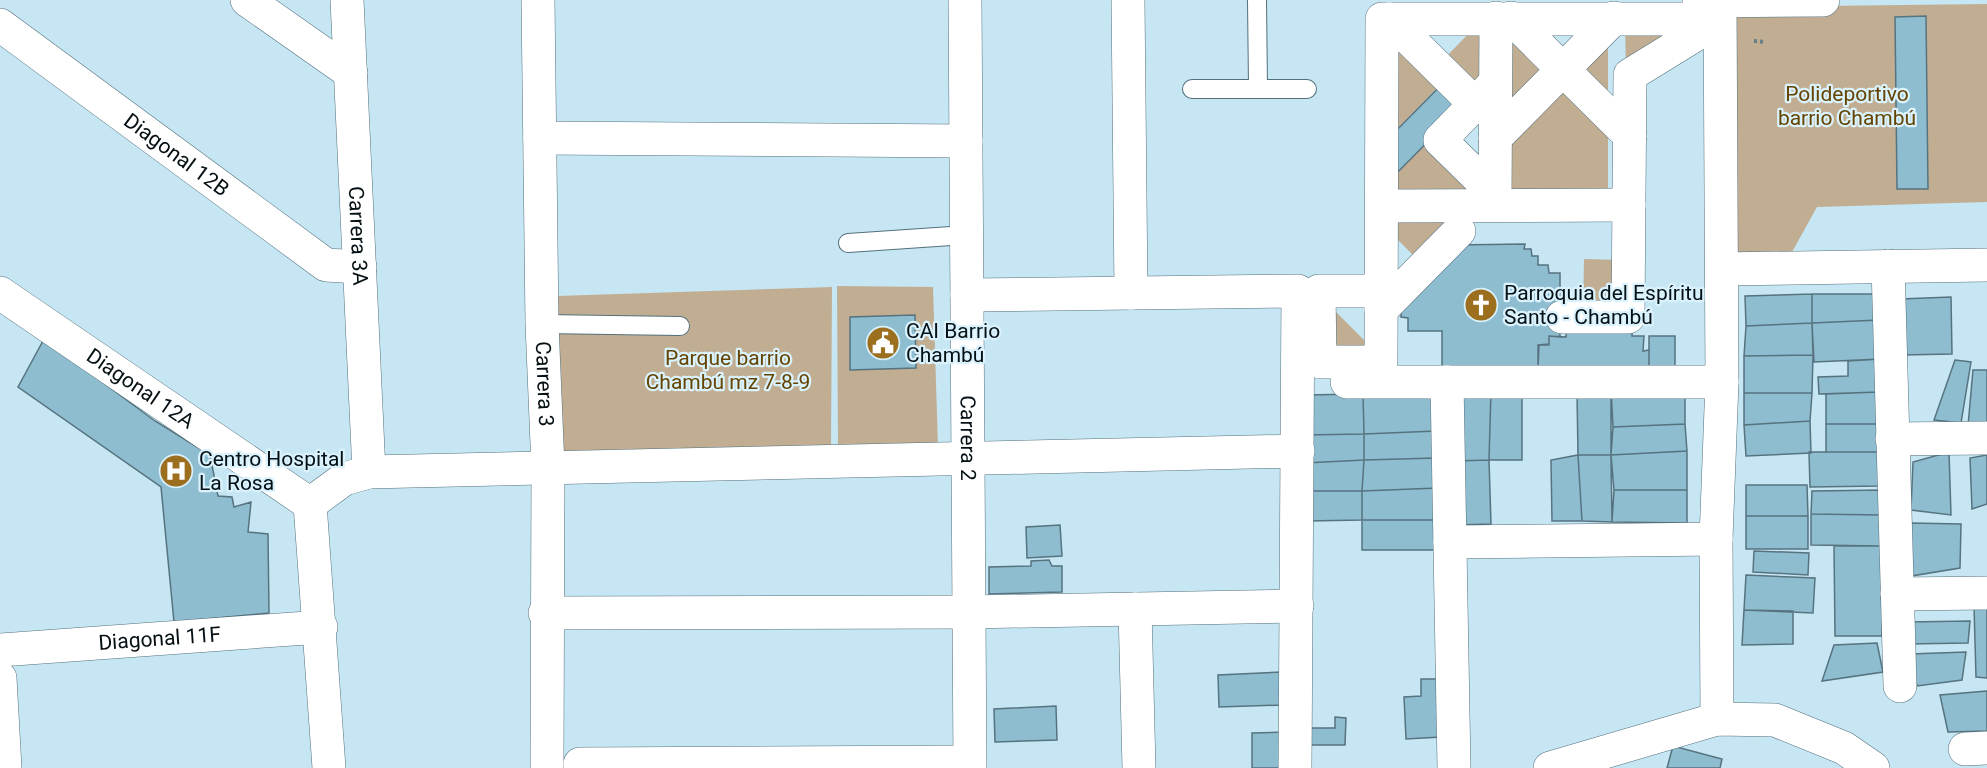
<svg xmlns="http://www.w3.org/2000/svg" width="1987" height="768" font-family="Roboto,sans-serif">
	<rect width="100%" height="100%" fill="#c7e6f4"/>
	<!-- green -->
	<path fill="#c1ae92" d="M1987,4V202L1817,207L1787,261L1731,262L1730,7Z
		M1625,25H1689L1626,70Z
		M1476,26H1481L1480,89L1442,61Z
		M1510,26L1554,69L1510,114Z
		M1390,30L1443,82L1389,137Z
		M1608,32V106L1572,70Z
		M1563,79L1608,124V197H1510V133Z
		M1430,140L1480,189L1389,198V181Z
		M1388,212H1458L1420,262L1388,230Z
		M1584,259L1622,260V312H1583Z
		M837,286L933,287L938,447H838Z
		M832,287L831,446L562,456L557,296Z
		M1326,302L1380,356H1326Z"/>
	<!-- building -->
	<path fill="#8ebdd0" stroke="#56737f" stroke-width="1.5" d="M1926,16L1928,189H1897L1895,17Z
		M1453,73L1474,95L1383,187V144Z
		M1525,244L1524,249H1531L1532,256H1538V265H1548L1549,273H1560V337L1549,336V344L1538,345V368H1442V331H1408V318L1401,317V291L1453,245Z
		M1812,294V323L1746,326L1745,296Z
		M1812,294H1877L1879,320L1812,323Z
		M1951,297L1952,354L1901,355L1900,299Z
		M915,315L916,368L850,370V317Z
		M1879,320L1881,359L1814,362L1812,323Z
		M1812,323L1813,355L1744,356L1746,326Z
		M1566,325H1632V336H1644L1643,351L1649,350V368H1538L1539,345H1549V336L1566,337Z
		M1649,336H1675V367L1649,368Z
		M44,339L155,421L210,455L218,496L232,497L234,507L251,502L248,532L268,534L269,613L174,622L161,487L18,387Z
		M1813,355L1812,393H1744V356Z
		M1881,359L1879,392L1819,394L1818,377L1848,376V361Z
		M1955,360L1971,362L1961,423L1934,420Z
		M1973,370H1987V423L1968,426Z
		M1611,389L1685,390V424L1613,427Z
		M1611,389V455H1578L1577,393Z
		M1491,390L1522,391V460H1489Z
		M1491,390L1489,460L1455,461V392Z
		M1434,391L1436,431L1364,434L1363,394Z
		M1879,392V424H1826V394Z
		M1744,393H1812L1810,421L1744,425Z
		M1363,394L1364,434L1304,435L1303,395Z
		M1810,421L1811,453L1746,456L1744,425Z
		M1685,424L1687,451L1611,455L1613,427Z
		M1826,424H1879L1880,452H1826Z
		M1436,431V458L1364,460V434Z
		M1364,434V460L1305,463L1304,435Z
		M1687,451V490H1614L1611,455Z
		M1809,452H1880V486L1810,487Z
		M1949,452L1951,515L1911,510L1913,462Z
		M1578,455H1611L1612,522L1582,521Z
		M1578,455L1582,521H1552L1551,460Z
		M1987,455V504L1972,509L1970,458Z
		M1436,458L1438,488L1362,491L1364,460Z
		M1364,460L1362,491H1306L1305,463Z
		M1489,460L1491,524L1457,525L1455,461Z
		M1746,485H1807L1808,516H1746Z
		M1438,488V520H1362V491Z
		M1614,490H1687V523L1612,522Z
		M1883,490L1882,515L1811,514L1812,491Z
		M1306,491H1362V520L1306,521Z
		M1811,514L1882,515L1881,546L1811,545Z
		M1746,516H1808V549H1746Z
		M1362,520H1438V550H1362Z
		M1910,523L1961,524L1960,568L1911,576Z
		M1060,525L1062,556L1027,558L1026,527Z
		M1834,546H1881L1882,636H1835Z
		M1754,551L1809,553L1808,575L1753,572Z
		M1049,560L1052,566H1062V592L989,594V567L1031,566V561Z
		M1746,575L1815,578L1813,613L1744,610Z
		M1987,605V678L1976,677L1974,606Z
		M1744,610L1793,611V644L1742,645Z
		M1970,621L1968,643L1907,644V622Z
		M1877,643L1883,672L1822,681L1834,645Z
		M1966,652L1962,680L1917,686L1910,654Z
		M1282,672L1283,705L1219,707L1218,675Z
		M1421,679H1439L1441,737L1406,739L1404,697L1421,696Z
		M1987,691V731L1948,732L1940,695Z
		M1056,706L1057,740L995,742L994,709Z
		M1335,717L1346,718L1345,745H1305V728H1335Z
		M1286,732V768H1252V733Z
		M1673,746L1722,759L1720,768H1667Z"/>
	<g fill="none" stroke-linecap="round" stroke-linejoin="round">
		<defs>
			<path id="lane" d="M1257,0L1258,87
				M1192,89H1307
				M848,243L966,235
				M542,324L680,326"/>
			<g id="street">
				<path d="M247,0L351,73"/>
				<path id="s1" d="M347,0L369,472"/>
				<path id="s2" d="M538,0L542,324L548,468L547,768"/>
				<path id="s3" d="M965,0L970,768"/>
				<path d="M1128,0L1131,293"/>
				<path d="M1699,1L1823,0"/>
				<path d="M1511,18L1630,136"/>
				<path d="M1389,19L1475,104L1495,83"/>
				<path id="s4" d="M0,25L326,265L360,267"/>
				<path d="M1475,104L1440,140L1495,194"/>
				<path d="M540,138L966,141"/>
				<path d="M1495,138L1614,18"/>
				<path d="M1495,205L1496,18"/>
				<path d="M1382,206L1629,205"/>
				<path d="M1888,266L1900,686"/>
				<path d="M1722,269L1987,265"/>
				<path d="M1382,291H1319L1320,362H1381L1382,19H1699L1703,23L1700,32L1630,75L1628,317H1562"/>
				<path id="s5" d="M0,293L310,504"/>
				<path d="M967,295L1298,291L1295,768"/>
				<path d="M1381,310L1459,231"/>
				<path d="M1347,382H1722"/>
				<path d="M1447,382L1454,768"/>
				<path d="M1892,439L1987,438"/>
				<path d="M310,504L344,479L369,472L1298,451"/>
				<path d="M310,504L329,768"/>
				<path d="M1450,542L1716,539"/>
				<path d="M1897,594L1987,593"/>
				<path d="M1135,609L1139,768"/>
				<path d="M545,613L969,612L1297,606"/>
				<path id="s6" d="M0,650L321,627"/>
				<path d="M0,678L5,768"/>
				<path d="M1717,719L1716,539L1722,382L1720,0"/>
				<path d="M1965,749L1987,748"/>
				<path d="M580,764L969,762"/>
				<path d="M1550,768L1717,719L1775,720L1844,748L1873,768"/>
			</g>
		</defs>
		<!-- lane casing -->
		<use href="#lane" stroke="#53707c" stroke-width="20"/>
		<!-- street casing -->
		<use href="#street" stroke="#53707c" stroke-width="34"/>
		<!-- path -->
		<path stroke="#687d86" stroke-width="4" stroke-dasharray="3 3" stroke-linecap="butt" d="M1754,41L1766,42"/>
		<!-- lane -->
		<use href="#lane" stroke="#fff" stroke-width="18"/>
		<!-- street -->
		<use href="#street" stroke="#fff" stroke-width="33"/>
	</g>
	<!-- icons -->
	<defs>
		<symbol id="church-disc" viewBox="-11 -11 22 22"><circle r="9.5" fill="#9c6f1f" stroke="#d9f2fd"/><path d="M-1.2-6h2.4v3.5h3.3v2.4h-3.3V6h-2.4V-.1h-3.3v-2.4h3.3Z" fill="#fff"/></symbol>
		<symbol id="civic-disc" viewBox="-11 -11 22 22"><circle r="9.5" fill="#9c6f1f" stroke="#d9f2fd"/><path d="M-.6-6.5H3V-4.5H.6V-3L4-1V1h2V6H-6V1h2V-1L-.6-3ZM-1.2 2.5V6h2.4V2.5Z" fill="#fff"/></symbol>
		<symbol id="hospital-disc" viewBox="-11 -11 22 22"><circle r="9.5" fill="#9c6f1f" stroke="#d9f2fd"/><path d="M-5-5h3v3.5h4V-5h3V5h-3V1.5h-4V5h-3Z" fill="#fff"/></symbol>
	</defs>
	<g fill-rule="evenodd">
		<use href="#church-disc" x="1462" y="286" width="38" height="38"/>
		<use href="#civic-disc" x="864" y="324" width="38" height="38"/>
		<use href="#hospital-disc" x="157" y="452" width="38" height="38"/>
	</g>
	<g text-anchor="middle" stroke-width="4.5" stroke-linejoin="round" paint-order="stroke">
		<!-- park labels -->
		<g font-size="21" fill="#654300" stroke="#d9f2fd">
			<text x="1847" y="101">Polideportivo<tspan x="1847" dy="24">barrio Chambú</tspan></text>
			<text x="728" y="365">Parque barrio<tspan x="728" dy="24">Chambú mz 7-8-9</tspan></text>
		</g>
		<!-- street labels -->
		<g font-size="21" fill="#051015" stroke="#d9f2fd">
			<text dy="7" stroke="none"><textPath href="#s4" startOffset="219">Diagonal 12B</textPath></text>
			<text dy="7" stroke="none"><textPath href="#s1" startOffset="236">Carrera 3A</textPath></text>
			<text dy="7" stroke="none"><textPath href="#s2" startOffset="384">Carrera 3</textPath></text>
			<text dy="7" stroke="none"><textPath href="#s5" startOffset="170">Diagonal 12A</textPath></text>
			<text dy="7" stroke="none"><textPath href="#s3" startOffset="438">Carrera 2</textPath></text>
			<text dy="7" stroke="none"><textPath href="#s6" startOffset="160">Diagonal 11F</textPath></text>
		</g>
		<!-- poi labels -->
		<g font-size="21" fill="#051015" stroke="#d9f2fd" text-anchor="start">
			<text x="1504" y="300">Parroquia del Espíritu<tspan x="1504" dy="24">Santo - Chambú</tspan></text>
			<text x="906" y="338">CAI Barrio<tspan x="906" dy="24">Chambú</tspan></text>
			<text x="199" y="466">Centro Hospital<tspan x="199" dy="24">La Rosa</tspan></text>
		</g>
	</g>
</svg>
